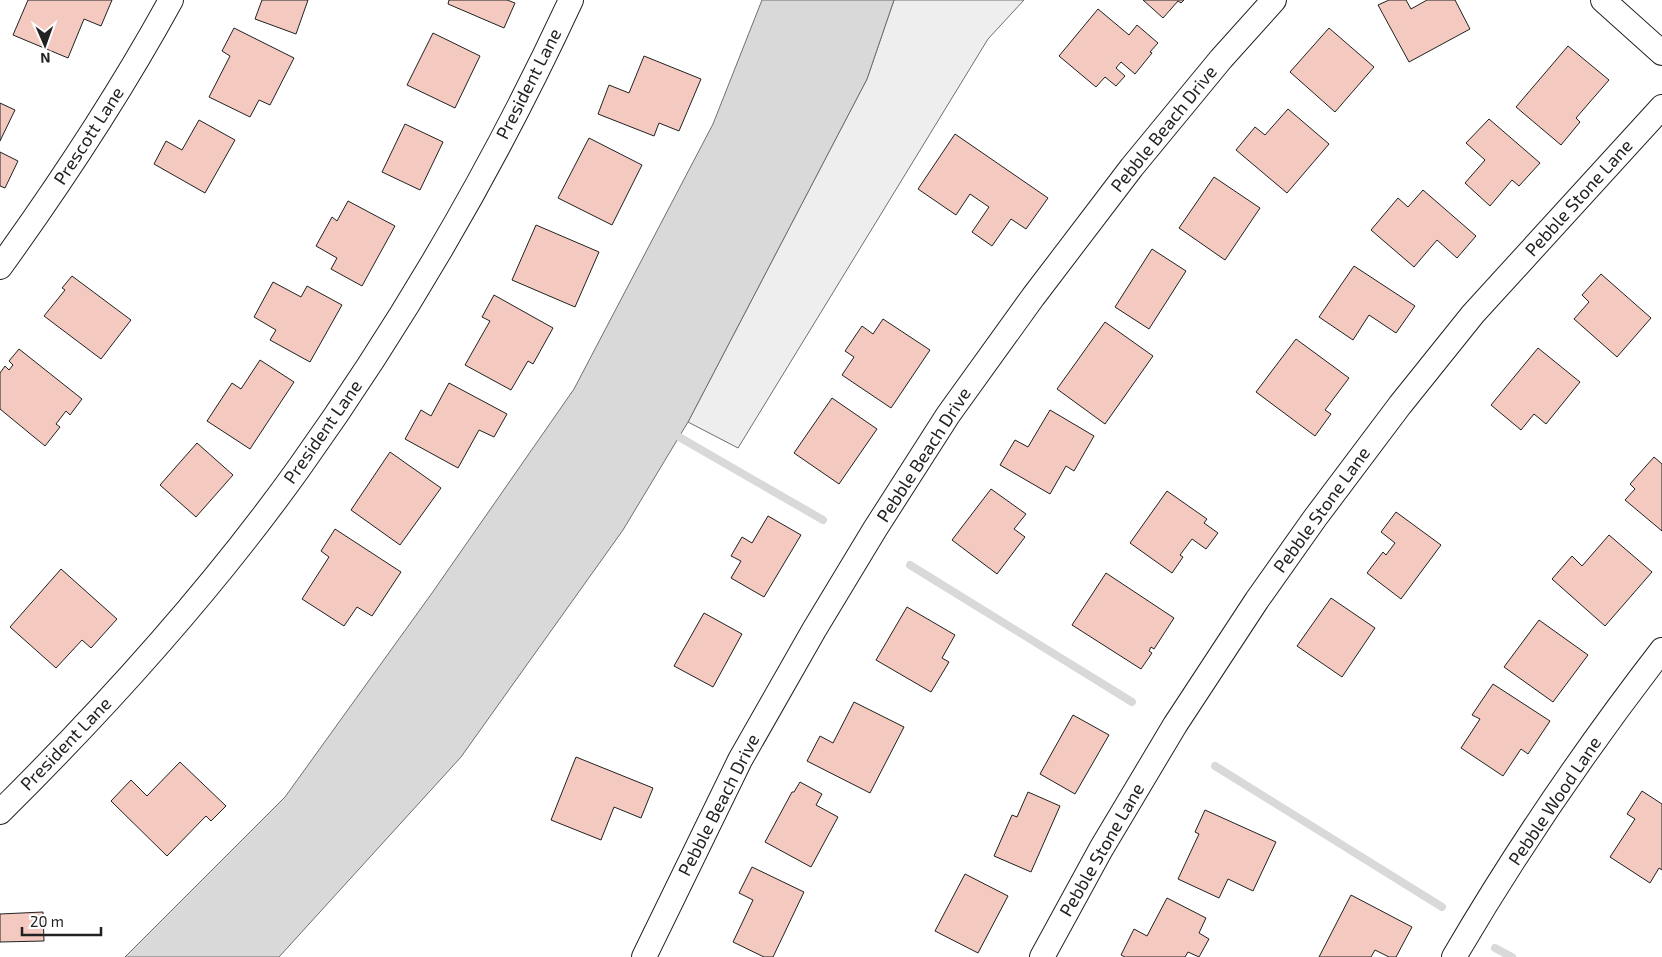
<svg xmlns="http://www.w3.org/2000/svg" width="1662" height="957" font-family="'Exo 2',sans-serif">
	<rect width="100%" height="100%" fill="#fff"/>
	<!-- green -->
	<path fill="#eee" stroke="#6f6f6f" d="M894,0H1024L988,39L738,448L688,422L867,79Z"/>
	<!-- water -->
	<path fill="#d9d9d9" stroke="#6f6f6f" d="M762,0H894L867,79L688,422L623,530L461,757L279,957H125L285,797L432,593L574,389L713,124Z"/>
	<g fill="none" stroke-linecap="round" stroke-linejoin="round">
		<!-- stream -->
		<path stroke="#d9d9d9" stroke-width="8" d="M679,437L823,520
			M910,565L1132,702
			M1215,766L1442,907
			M1495,948L1512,957"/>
	</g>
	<!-- building -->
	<path fill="#f3c9c0" stroke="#222" d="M28,0H112L101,26L84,19L68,58L13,35Z
		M262,0H308L296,34L255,19Z
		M449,0H507L515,3L504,28L448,4Z
		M1143,0H1184L1181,3L1178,1L1163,18Z
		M1389,0H1406L1411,9L1427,0H1455L1470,29L1409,62L1378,5Z
		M1098,9L1129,35L1137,25L1158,43L1150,52L1152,53L1135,74L1121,62L1116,68L1125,76L1116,86L1105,77L1096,87L1059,56Z
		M234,28L294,58L270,105L259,100L250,117L209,97L230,56L222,51Z
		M1329,28L1374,67L1335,112L1290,72Z
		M433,33L480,56L455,108L407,85Z
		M1568,46L1609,80L1576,118L1580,122L1561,145L1516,107Z
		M644,56L701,79L679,131L659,123L654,136L598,114L609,85L629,93Z
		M0,103L15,110L0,141Z
		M1288,109L1329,144L1287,193L1236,150L1255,127L1265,135Z
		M1489,119L1540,163L1519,186L1512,180L1490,206L1465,183L1485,160L1466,143Z
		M199,120L235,140L205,193L154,164L166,141L182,150Z
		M405,124L443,142L420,190L382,172Z
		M955,134L1048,198L1026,229L1011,219L992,246L972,232L989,207L970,194L956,215L918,189Z
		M589,138L642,165L612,225L558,198Z
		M0,152L18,161L5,188L0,186Z
		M1214,177L1260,208L1225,260L1179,228Z
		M1423,190L1476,236L1457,258L1437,240L1414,267L1371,230L1398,198L1408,207Z
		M348,201L395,226L362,286L331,269L337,258L316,246L332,217L337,221Z
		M536,225L599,252L575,307L512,280Z
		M1152,249L1186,271L1149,329L1115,307Z
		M1354,266L1415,306L1396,333L1369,315L1353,340L1319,317Z
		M1601,274L1651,318L1617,357L1574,319L1589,302L1582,295Z
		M72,276L131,320L101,359L44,316L65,290L62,288Z
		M273,282L301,297L307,286L342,305L310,362L270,340L276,330L254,317Z
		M494,295L553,328L533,364L528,361L511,390L465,365L490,321L482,317Z
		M883,319L930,350L891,408L842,375L854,357L845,351L862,326L873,334Z
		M1105,322L1153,356L1105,424L1057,389Z
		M1296,339L1349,378L1325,410L1331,414L1315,436L1256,392Z
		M1538,348L1580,382L1546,424L1534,414L1521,430L1491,405Z
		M19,349L82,399L70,415L66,411L56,424L60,427L45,446L0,409V373L5,366L9,370L13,365L9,361Z
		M260,360L294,382L250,449L207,421L232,383L241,389Z
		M449,383L507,414L494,437L479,430L458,468L405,439L421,410L431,416Z
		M832,398L877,429L839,484L794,453Z
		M1050,410L1094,436L1074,471L1066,466L1050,494L1000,465L1015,440L1028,447Z
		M197,443L233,475L196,517L160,485Z
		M390,452L441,488L400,545L351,510Z
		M1654,457L1662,464V531L1625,500L1635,489L1630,484Z
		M991,489L1026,514L1014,529L1025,537L997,574L952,540Z
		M1167,491L1207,519L1204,523L1218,533L1206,549L1192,539L1180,555L1183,557L1172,573L1130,543Z
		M1396,512L1441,545L1401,599L1367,573L1383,552L1386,555L1395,543L1381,532Z
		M768,516L801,535L764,597L731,578L741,561L731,556L742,537L752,543Z
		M335,529L401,572L372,616L357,607L344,626L302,599L329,557L321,551Z
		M1609,535L1652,572L1605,626L1552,579L1572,556L1582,566Z
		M61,569L117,619L91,648L82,640L56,668L10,627Z
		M1106,573L1174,618L1154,649L1151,647L1149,651L1152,653L1141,669L1072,625Z
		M1331,598L1375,628L1342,677L1297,646Z
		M907,607L955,635L942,658L949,662L931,692L876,660Z
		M704,613L742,634L713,687L674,666Z
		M1539,620L1588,655L1553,702L1504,667Z
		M1493,684L1550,721L1528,754L1521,749L1503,776L1461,748L1480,719L1472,715Z
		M854,702L904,727L870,793L807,761L820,736L833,743Z
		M1073,715L1109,735L1075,794L1040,774Z
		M576,757L653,788L641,818L614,807L601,840L551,820Z
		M180,762L226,806L211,821L206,816L167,856L111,801L131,780L147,796Z
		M800,782L822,794L816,805L838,817L811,867L765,842L792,792H794Z
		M1642,791L1662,804V870L1659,868L1650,883L1610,857L1635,819L1627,814Z
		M1028,792L1060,806L1031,872L994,856L1012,815L1017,817Z
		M1205,810L1276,842L1253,891L1228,879L1219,898L1178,879L1199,834L1195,832Z
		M752,867L804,892L773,957H764L733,942L753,900L739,893Z
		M965,874L1008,896L978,953L935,931Z
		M1351,895L1412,927L1396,957H1389L1375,950L1371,957H1319Z
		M1167,898L1206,918L1199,933L1209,939L1199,957L1188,952L1185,957H1125L1121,955L1134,929L1147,936Z
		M43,912L44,941L0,942V914Z"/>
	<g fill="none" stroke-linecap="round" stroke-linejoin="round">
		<defs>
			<path id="minor" d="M1603,0L1662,53
				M0,267C62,181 120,93 171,0
				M0,812C108,705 211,591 299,468C404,321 495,164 571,0
				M644,957L740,760L814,630L875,529L948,415L1033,297L1132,167L1221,59L1274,0
				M1042,957L1101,849L1175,725L1257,600L1315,518L1400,405L1473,314L1662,107
				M1454,957C1516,851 1587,747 1662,650"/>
		</defs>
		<!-- minor casing -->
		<use href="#minor" stroke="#222" stroke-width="26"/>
		<!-- minor -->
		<use href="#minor" stroke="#fff" stroke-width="24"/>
	</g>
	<g text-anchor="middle" stroke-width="4" stroke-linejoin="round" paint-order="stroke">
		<!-- street labels -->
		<g font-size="18" fill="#222" stroke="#fff">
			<text transform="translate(529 84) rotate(-63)" y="6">President Lane</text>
			<text transform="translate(1164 129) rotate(-51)" y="6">Pebble Beach Drive</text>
			<text transform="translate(89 136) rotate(-57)" y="6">Prescott Lane</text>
			<text transform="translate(1579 198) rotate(-48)" y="6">Pebble Stone Lane</text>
			<text transform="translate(323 432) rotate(-55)" y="6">President Lane</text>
			<text transform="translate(924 455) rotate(-57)" y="6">Pebble Beach Drive</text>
			<text transform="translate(1322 510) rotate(-54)" y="6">Pebble Stone Lane</text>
			<text transform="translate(66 744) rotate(-46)" y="6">President Lane</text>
			<text transform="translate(1555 801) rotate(-56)" y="6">Pebble Wood Lane</text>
			<text transform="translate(719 805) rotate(-63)" y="6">Pebble Beach Drive</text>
			<text transform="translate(1102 850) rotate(-60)" y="6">Pebble Stone Lane</text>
		</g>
	</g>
	<!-- north arrow -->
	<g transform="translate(45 45) rotate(178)" stroke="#ffffff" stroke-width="4" paint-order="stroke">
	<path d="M0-4L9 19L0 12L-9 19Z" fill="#222222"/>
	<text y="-8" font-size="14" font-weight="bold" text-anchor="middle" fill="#222222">N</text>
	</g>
	<!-- scale -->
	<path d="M22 927v8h79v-8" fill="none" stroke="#222222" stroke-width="2.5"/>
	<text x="30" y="927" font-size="15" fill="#222222" stroke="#ffffff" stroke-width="4" paint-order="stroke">20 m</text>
</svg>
